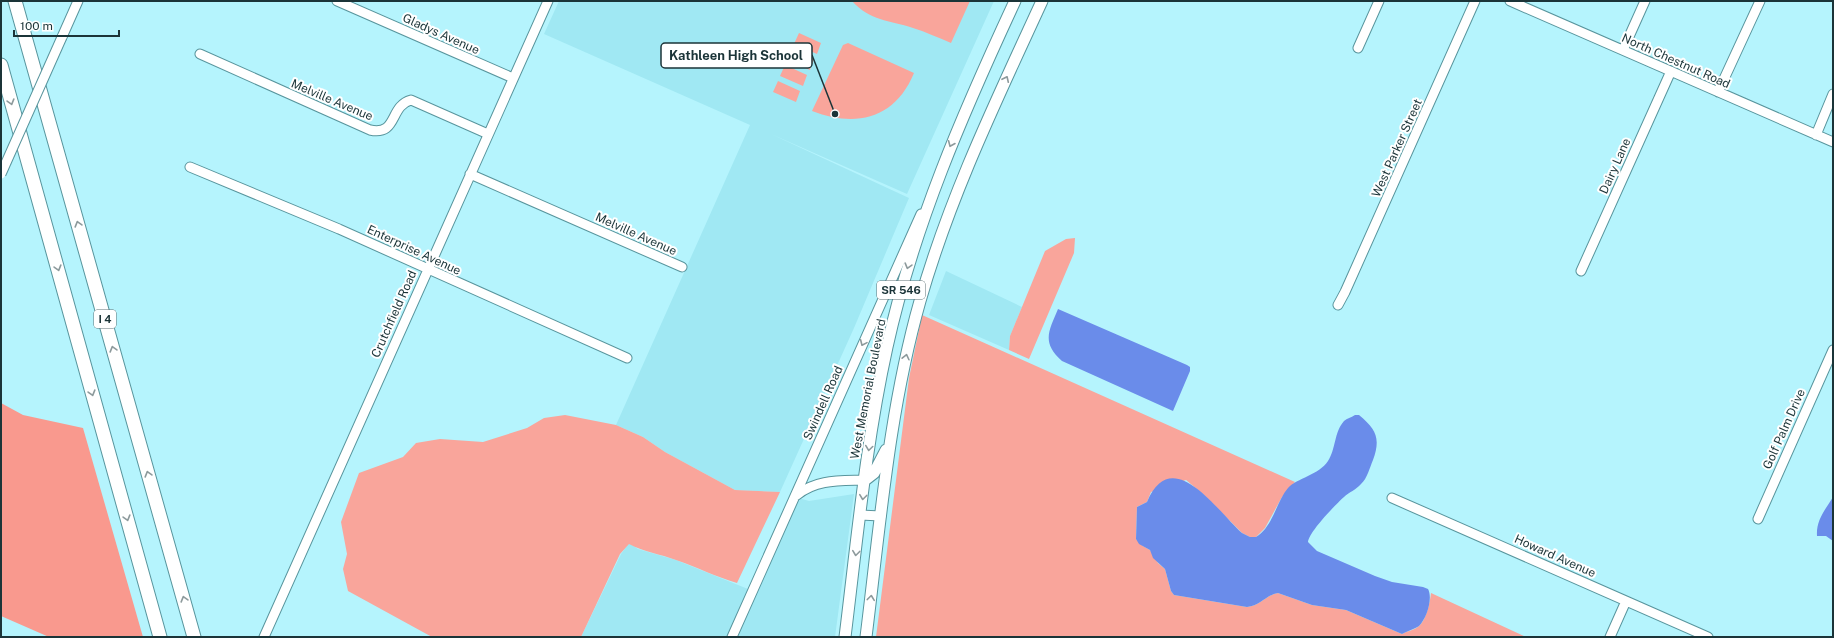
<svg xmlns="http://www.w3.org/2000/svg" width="1834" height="638" font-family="'Public Sans',sans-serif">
	<rect width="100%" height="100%" fill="#b5f4fd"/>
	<!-- built -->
	<path fill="#a0e8f3" d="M559,1H994L907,194L771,134L909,198L854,328L780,492L735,490L665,452L643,437L616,425L750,125L544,34Z
		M946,271L1022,307L1010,336L1009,350L929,315Z
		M854,494L835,637H737L798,500L799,498L809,501Z
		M629,543L638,549L676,560L748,589L727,637H581L621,554Z"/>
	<!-- green -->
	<path fill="#f9a59b" d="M852,1H970L951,43C939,38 926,32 913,28C889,20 870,21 852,1Z
		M799,33L821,43L817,54L794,44Z
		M848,43L914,73C895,119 856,128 812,111L843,45Z
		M792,49L814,59L810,70L787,60Z
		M785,65L807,75L803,86L780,76Z
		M778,81L800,91L796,102L773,92Z
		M1075,238L1074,253L1029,359L1009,350L1010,336L1045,251L1066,239Z
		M922,315L1295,482L1282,497L1265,528L1256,537H1250L1242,533L1204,495L1186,480L1151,492L1147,502L1137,507L1136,539L1143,546L1150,550L1158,563L1165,569L1171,591L1174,595L1247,607C1260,606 1266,595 1278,593L1312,605L1346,610L1402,634C1407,631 1415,630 1419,626C1426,620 1430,603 1431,593L1526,637H876L909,378Z
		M565,415L616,425L643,437L665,452L735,490L780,492L737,583C716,577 697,567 676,560C660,554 644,552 629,544L620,554L581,637H432L348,591L343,569L347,554L341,522L359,473L403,457L416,443L440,439L483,442L527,428L544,418Z"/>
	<!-- forest -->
	<path fill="#f9998e" d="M1,403L23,415L83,428L143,637H49L1,616Z"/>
	<!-- water -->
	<path fill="#6a8cea" d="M1058,309L1187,365L1190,367V371L1173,411L1062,361C1041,342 1049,331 1058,309Z
		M1355,415H1359C1376,429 1381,438 1373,460C1370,467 1367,479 1361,484C1356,490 1349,492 1344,497C1335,505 1309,532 1308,542L1317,551L1375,576L1392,582L1423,587L1428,589C1433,598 1427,618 1419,626C1415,629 1407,631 1402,634L1346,610L1312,605L1278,593C1266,595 1260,606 1247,607L1174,595L1171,591L1165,569L1153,558L1150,550L1139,544L1136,539L1137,507L1147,502C1172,442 1218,512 1242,533L1250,537H1256C1273,527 1276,502 1288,488C1297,478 1319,475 1328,461C1336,449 1334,432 1344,421C1347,418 1351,418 1355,415Z
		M1833,497V541L1826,536H1817C1816,520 1825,510 1833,497Z"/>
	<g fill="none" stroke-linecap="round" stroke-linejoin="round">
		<defs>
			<path id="minor" d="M337,1L513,78
				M1510,1L1833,142
				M62,37L78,1
				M1358,48L1379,1
				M1623,50L1645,1
				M200,54L370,130C398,136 389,106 411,100L488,134
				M1718,92L1760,1
				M1816,135L1833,94
				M190,167L339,229L627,358
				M470,174L682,267
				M1581,271L1671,71
				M1338,305L1345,292L1475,1
				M797,495C817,479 840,481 865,480
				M1392,498L1708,637
				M860,515L881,516
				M1758,519L1833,350
				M264,637L548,1
				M732,637L921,214
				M1610,637L1626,601"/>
			<path id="major" d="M865,480L874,473L886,450
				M845,637C857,540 866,442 887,347C914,225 963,113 1015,1
				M866,637C880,525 889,410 920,301C950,196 997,99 1042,1"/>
			<path id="highway" d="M15,1L194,637
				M1,65L160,637"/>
		</defs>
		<!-- minor casing -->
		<use href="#minor" stroke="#58959d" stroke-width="11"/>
		<!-- major casing -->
		<use href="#major" stroke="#58959d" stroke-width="13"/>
		<!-- highway casing -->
		<use href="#highway" stroke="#58959d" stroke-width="15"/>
		<!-- minor -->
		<use href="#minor" stroke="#fff" stroke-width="9"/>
		<!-- major -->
		<use href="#major" stroke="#fff" stroke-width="11"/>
		<!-- highway -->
		<use href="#highway" stroke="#fff" stroke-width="13"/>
		<defs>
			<path id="minor-bridge" d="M1,174L62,37"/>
		</defs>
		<!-- minor-bridge casing -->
		<use href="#minor-bridge" stroke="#58959d" stroke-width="11" stroke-linecap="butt"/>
		<!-- minor-bridge -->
		<use href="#minor-bridge" stroke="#fff" stroke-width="9"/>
	</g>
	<!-- one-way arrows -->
	<defs><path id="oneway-chevron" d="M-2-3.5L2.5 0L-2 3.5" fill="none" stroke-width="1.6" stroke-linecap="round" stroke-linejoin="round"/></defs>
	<g stroke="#8d9a9c">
		<use href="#oneway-chevron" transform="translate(1006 79) rotate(-65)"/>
		<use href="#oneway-chevron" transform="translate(11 102) rotate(74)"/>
		<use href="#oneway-chevron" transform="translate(951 144) rotate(113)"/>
		<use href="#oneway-chevron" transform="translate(78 224) rotate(-106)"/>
		<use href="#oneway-chevron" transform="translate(908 266) rotate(106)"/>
		<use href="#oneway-chevron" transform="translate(58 268) rotate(74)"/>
		<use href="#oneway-chevron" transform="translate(863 343) rotate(114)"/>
		<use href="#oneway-chevron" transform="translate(113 349) rotate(-106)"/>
		<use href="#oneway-chevron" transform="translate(906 357) rotate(-77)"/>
		<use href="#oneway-chevron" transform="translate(92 393) rotate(74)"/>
		<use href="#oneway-chevron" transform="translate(869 448) rotate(98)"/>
		<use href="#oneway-chevron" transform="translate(148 474) rotate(-106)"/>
		<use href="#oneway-chevron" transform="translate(863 497) rotate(97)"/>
		<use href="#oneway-chevron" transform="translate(127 518) rotate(74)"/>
		<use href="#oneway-chevron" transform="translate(856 553) rotate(97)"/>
		<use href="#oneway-chevron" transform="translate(871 598) rotate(-83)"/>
		<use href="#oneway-chevron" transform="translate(184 599) rotate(-106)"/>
	</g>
	<g text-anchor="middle" stroke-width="4" stroke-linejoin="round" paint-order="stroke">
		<!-- shield labels -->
		<g fill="#fff" stroke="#5f7174" stroke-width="1">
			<rect x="877" y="281" width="48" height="18" rx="3"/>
			<rect x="94" y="310" width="22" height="18" rx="3"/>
		</g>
		<g font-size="11" font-weight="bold" fill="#1b3438">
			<text x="901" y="294">SR 546</text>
			<text x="105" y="323">I 4</text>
		</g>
		<!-- street labels -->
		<g font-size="12" fill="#1b3438" stroke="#fff">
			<text transform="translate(441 34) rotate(24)" y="4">Gladys Avenue</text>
			<text transform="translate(1676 61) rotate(24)" y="4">North Chestnut Road</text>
			<text transform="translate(332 100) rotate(23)" y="4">Melville Avenue</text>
			<text transform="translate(1397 148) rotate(-66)" y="4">West Parker Street</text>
			<text transform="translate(1615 166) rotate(-66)" y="4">Dairy Lane</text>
			<text transform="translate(636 234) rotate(24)" y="4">Melville Avenue</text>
			<text transform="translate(414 250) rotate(25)" y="4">Enterprise Avenue</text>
			<text transform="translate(394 314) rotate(-66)" y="4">Crutchfield Road</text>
			<text transform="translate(868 389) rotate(-79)" y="4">West Memorial Boulevard</text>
			<text transform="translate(823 403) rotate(-66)" y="4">Swindell Road</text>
			<text transform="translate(1784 429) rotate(-66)" y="4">Golf Palm Drive</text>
			<text transform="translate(1555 556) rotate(24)" y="4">Howard Avenue</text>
		</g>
	</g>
	<!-- callouts -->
	<path fill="none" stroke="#1b3438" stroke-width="1.5" d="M835 114L812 55"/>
	<circle fill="#1b3438" stroke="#fff" stroke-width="1.5" cx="835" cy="114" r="4"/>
	<rect fill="#fff" stroke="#1b3438" stroke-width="1.5" x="661" y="43" width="151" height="25" rx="4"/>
	<g font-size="13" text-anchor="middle" font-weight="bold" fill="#1b3438">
		<text x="736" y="60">Kathleen High School</text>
	</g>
	<!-- border -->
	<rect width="1834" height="638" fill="none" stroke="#1b3438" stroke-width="4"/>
	<!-- scale -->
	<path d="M14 30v6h105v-6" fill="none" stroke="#1b3438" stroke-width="2"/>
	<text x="20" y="30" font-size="12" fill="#1b3438" stroke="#ffffff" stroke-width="3" paint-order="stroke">100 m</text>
</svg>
